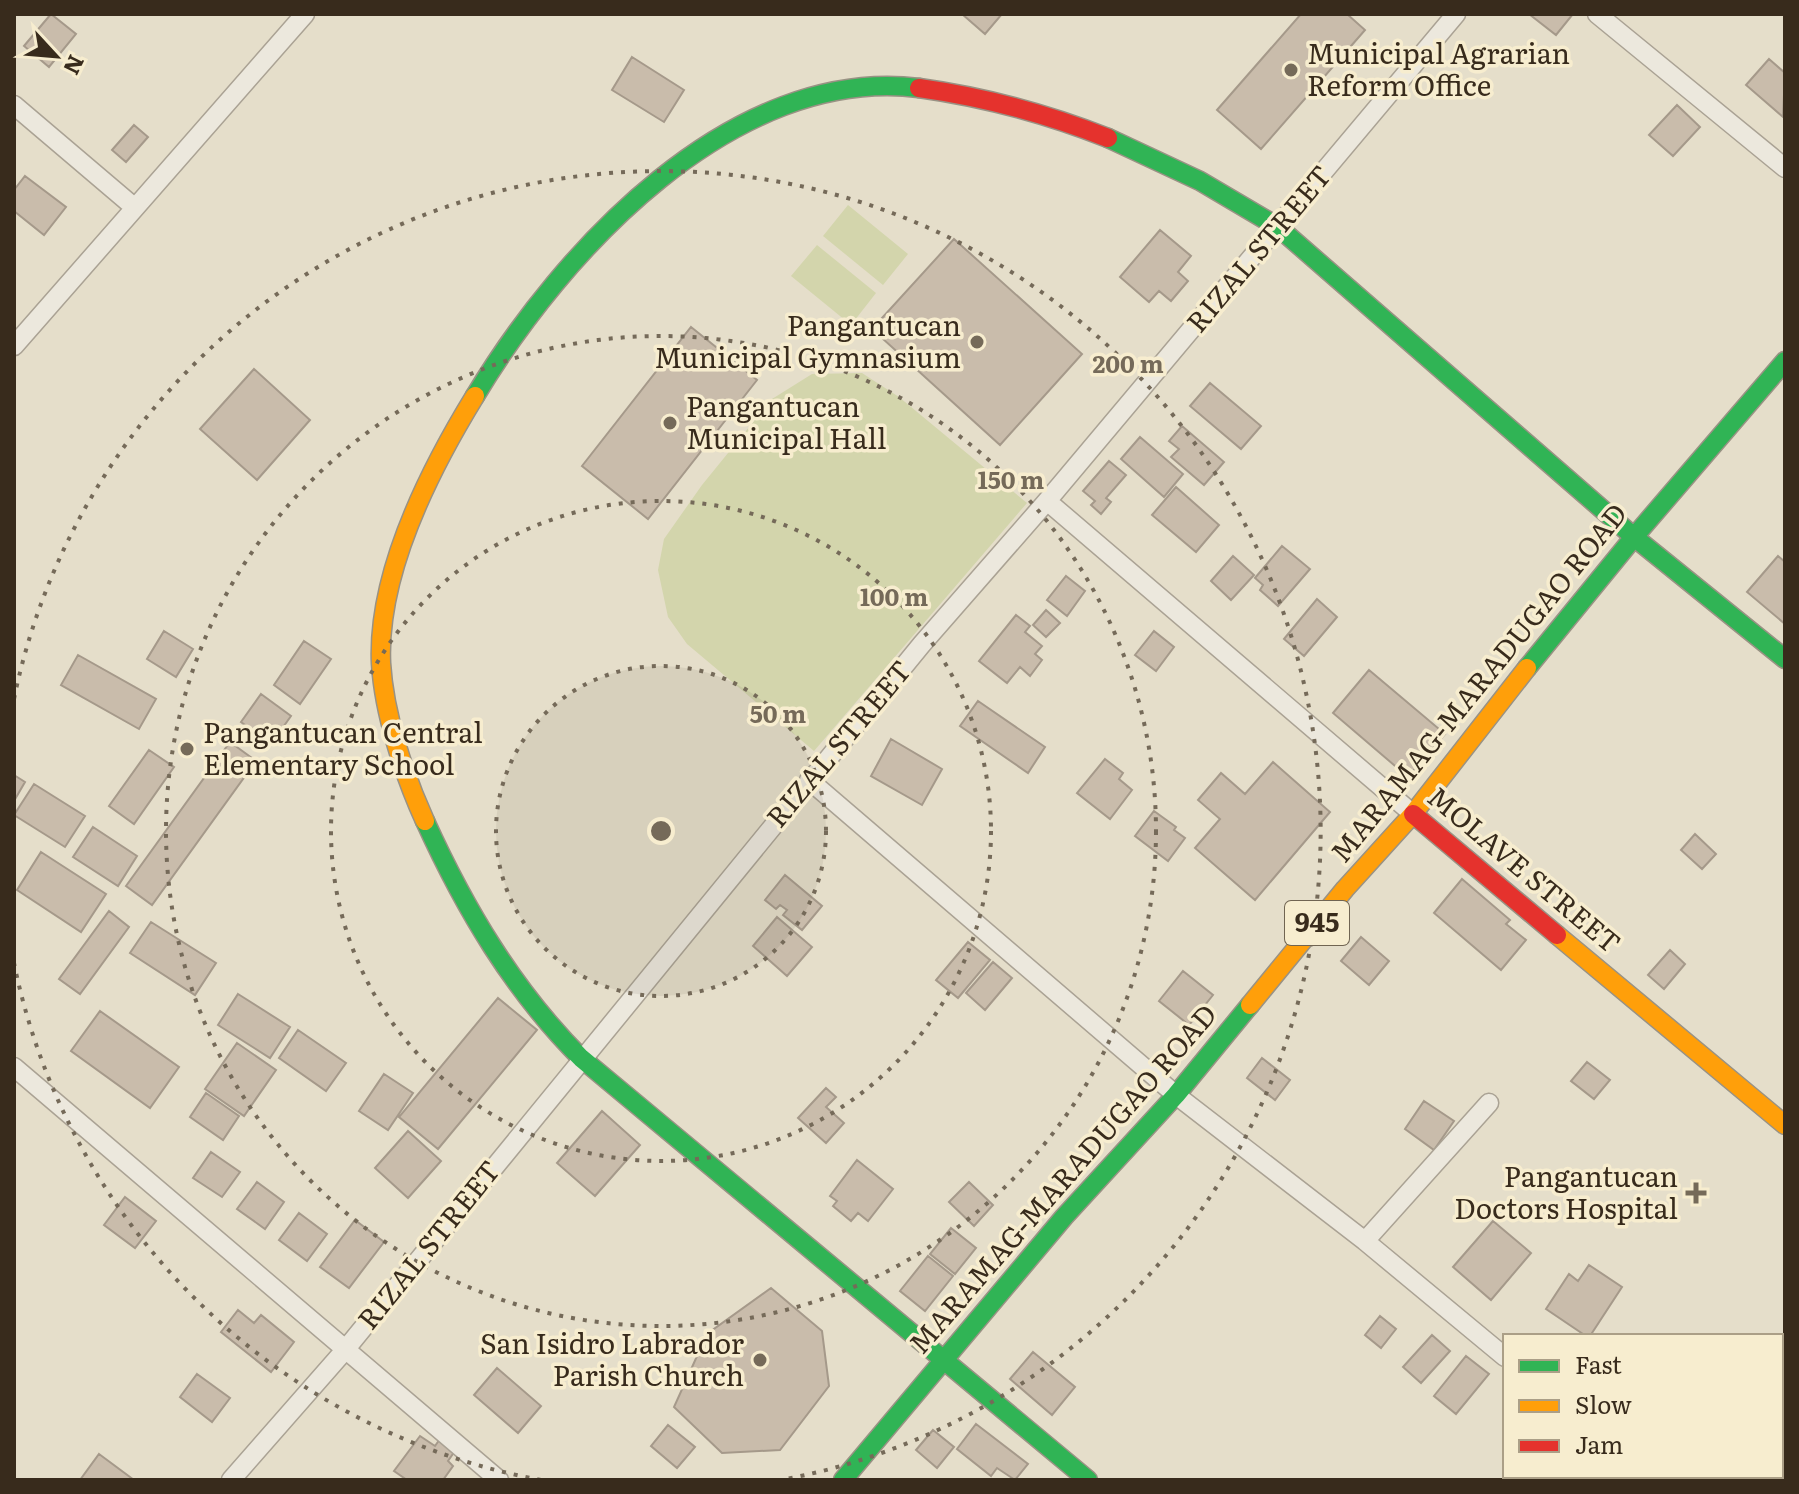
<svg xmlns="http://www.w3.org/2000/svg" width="1799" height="1494" font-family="Literata,serif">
	<rect width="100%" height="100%" fill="#e5deca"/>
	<!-- green -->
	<path fill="#d3d5ac" d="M848,205L908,254L883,285L823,236Z
		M817,245L876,293L851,325L791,276Z
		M862,373L899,397L1027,503L814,751L687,644L668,617L658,570L664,539L702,485L772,399L812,374Z"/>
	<!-- building -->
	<path fill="#c9bcab" stroke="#a5998a" stroke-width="2" d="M51,14L76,34L49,67L24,46Z
		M962,14H1002L985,34Z
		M1301,14H1347L1365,30L1261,149L1217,110Z
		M1529,14H1573L1556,35Z
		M632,57L684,90L664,122L612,90Z
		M1769,59L1785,73L1783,117L1746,85Z
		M1677,105L1700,127L1673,156L1649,135Z
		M134,125L148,137L126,162L112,150Z
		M25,176L66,207L44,235L14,211V190Z
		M1160,230L1191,256L1178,272L1188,281L1171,301L1159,291L1149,302L1120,277Z
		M954,239L1082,354L1000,445L872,329Z
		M691,327L757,380L648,519L582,466Z
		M254,369L310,420L257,480L200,429Z
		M1210,383L1261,426L1241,449L1190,406Z
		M1182,426L1224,462L1204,485L1171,457L1179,449L1169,441Z
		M1140,437L1183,474L1164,497L1121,459Z
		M1109,461L1126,475L1106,498L1111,502L1101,514L1091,505L1095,501L1083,491Z
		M1176,487L1219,525L1196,552L1152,515Z
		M1282,546L1310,569L1278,606L1260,590L1263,585L1255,578Z
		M1233,556L1254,575L1231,600L1211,581Z
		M1778,556L1785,562V624L1747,592Z
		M1066,576L1085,591L1067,616L1047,600Z
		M1317,599L1337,617L1304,656L1284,639Z
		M1046,610L1060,623L1046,637L1033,625Z
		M1016,615L1030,626L1025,632L1042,646L1035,654L1042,660L1030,676L1020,667L1007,683L979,661Z
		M164,631L193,649L176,677L147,659Z
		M1154,631L1174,647L1156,671L1135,655Z
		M304,641L331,659L300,704L274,685Z
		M78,655L156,699L139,729L61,685Z
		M1369,670L1445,734L1413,771H1401L1333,713Z
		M261,694L291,716L271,744L241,722Z
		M978,701L1045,747L1028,773L960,726Z
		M891,739L942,769L922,805L871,776Z
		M230,742L256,761L152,905L126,886Z
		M149,750L174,767L134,824L109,806Z
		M1105,759L1123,773L1119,779L1132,790L1110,819L1077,793Z
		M1273,762L1330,812L1255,900L1195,848L1220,819L1198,800L1221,773L1245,794Z
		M14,775L25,782L14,801Z
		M34,784L85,816L65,847L14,815Z
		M1154,811L1176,827L1174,830L1185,838L1168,861L1135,836Z
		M93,827L137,856L118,886L73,857Z
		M1695,834L1716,854L1702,869L1681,850Z
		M41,852L106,894L81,932L17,890Z
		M785,875L822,906L802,930L783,915L787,910L780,905L776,909L765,900Z
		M1462,879L1510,920L1506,924L1526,940L1501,970L1434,913Z
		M109,911L129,927L80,994L59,979Z
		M777,917L812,947L787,976L753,946Z
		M151,922L216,963L195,995L130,953Z
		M1361,937L1389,961L1369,985L1341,961Z
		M968,942L990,960L958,998L936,980Z
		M1670,950L1685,964L1664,989L1648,975Z
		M993,962L1012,978L985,1010L966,993Z
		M1183,971L1213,995L1189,1025L1159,1001Z
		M238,994L290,1027L270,1058L218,1025Z
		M498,998L537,1030L438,1149L399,1117Z
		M100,1011L179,1067L150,1108L71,1051Z
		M298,1030L346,1063L326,1091L279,1058Z
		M237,1043L276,1070L244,1116L205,1089Z
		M1262,1058L1290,1080L1275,1100L1247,1078Z
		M1587,1062L1610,1080L1594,1099L1571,1081Z
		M384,1074L413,1093L388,1130L359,1111Z
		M826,1088L836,1097L826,1107L844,1123L826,1143L798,1118Z
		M206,1093L239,1116L223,1140L190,1117Z
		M1424,1101L1454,1121L1434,1150L1405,1129Z
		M602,1111L640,1145L595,1196L557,1163Z
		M408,1131L441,1161L408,1198L375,1168Z
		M211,1152L240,1172L222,1197L193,1178Z
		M857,1160L893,1189L868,1221L858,1213L851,1221L833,1206L837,1201L830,1196Z
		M257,1182L284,1202L265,1229L237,1209Z
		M969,1182L993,1205L974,1226L949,1202Z
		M125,1197L156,1221L135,1248L104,1225Z
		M299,1213L327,1234L307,1261L279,1240Z
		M355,1220L384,1242L349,1288L320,1267Z
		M1493,1221L1531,1253L1491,1300L1453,1267Z
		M951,1228L976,1248L955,1274L930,1254Z
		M928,1256L953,1276L925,1311L900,1291Z
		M1589,1265L1622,1287L1590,1336H1586L1546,1309L1569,1274L1578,1281Z
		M771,1288L822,1331L829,1386L780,1450L722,1453L674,1407L707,1334Z
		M238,1310L254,1323L261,1315L294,1342L271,1372L221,1332Z
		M1380,1316L1396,1329L1381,1348L1365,1335Z
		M1432,1335L1450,1351L1421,1383L1403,1367Z
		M1781,1348L1785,1351L1783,1389L1781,1388Z
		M1033,1352L1075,1387L1052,1415L1010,1379Z
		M1466,1356L1489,1374L1456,1414L1434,1396Z
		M497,1368L541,1406L518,1433L474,1395Z
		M197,1374L230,1398L212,1422L180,1397Z
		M976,1424L1028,1464L1015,1480L997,1468L991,1476L957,1449Z
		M668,1425L695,1447L677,1468L651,1446Z
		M933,1430L954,1447L937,1468L916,1450Z
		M420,1436L435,1446L440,1439L455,1451L448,1461L453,1466L443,1480H407L394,1471Z
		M99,1454L134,1480H80Z"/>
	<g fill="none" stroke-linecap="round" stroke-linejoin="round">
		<defs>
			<path id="street" d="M1597,14L1785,168
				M14,105L134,207
				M14,346L305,14
				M1047,501L1413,814
				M809,780L1176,1095L1365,1241L1505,1357
				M14,1067L499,1480
				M1365,1241L1489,1103
				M1781,1421L1785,1416
				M1649,1476L1653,1480
				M231,1480L345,1350L922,644L1047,501L1456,14
				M1732,1480L1735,1476"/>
			<path id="fast" d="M1108,138L1200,181L1278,227L1634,537L1785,659
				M475,396C562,251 733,65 919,88
				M1527,668L1634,537L1785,361
				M425,821C465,909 513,990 581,1058L1088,1480
				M843,1480L1064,1217L1176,1095L1250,1005"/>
			<path id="slow" d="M425,821C404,775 384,714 381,663C377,573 429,471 475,396
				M1557,935L1785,1125
				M1250,1005L1345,889L1413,814L1527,668"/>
			<path id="jam" d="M919,88C984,97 1047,114 1108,138
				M1413,814L1557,935"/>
		</defs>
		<!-- street casing -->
		<use href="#street" stroke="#aaa294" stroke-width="21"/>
		<!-- fast casing -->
		<use href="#fast" stroke="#999284" stroke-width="21"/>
		<!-- slow casing -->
		<use href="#slow" stroke="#999284" stroke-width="21"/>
		<!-- jam casing -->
		<use href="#jam" stroke="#999284" stroke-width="21"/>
		<!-- street -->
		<use href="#street" stroke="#ece8dd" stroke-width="18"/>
		<!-- fast -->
		<use href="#fast" stroke="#30b455" stroke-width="18"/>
		<!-- slow -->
		<use href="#slow" stroke="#ff9f0a" stroke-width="18"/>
		<!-- jam -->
		<use href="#jam" stroke="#e5322d" stroke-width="18"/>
	</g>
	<!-- distance rings -->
	<circle cx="661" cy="831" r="165" fill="#756a59" fill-opacity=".12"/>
	<g fill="none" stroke="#756a59" stroke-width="4" stroke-dasharray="4 8">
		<circle cx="661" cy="831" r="165"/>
		<circle cx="661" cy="831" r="330"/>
		<circle cx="661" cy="831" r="495"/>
		<path d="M541 1480A660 660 0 0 1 14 963M14 699A660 660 0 1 1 781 1480"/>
	</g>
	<!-- markers -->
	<g fill="#756a59" stroke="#f7edcf" stroke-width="3">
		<circle cx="1291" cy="70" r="8"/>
		<circle cx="977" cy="342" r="8"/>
		<circle cx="670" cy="423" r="8"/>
		<circle cx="187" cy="749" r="8"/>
		<path d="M1692 1181h8v8h8v8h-8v8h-8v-8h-8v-8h8z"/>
		<circle cx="760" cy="1360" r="8"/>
	</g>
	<g text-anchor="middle" stroke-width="7" stroke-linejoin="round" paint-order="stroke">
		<!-- shield labels -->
		<rect fill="#f7edcf" stroke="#716552" stroke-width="2" x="1285" y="901" width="64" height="44" rx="6"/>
		<g font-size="26" font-weight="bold" fill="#382b1c">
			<text x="1317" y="932">945</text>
		</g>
		<!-- poi labels -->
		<g font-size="28" fill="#382b1c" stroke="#f7edcf" text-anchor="start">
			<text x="1307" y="64">Municipal Agrarian<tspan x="1307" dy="32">Reform Office</tspan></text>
			<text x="961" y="336" text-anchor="end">Pangantucan<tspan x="961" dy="32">Municipal Gymnasium</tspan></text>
			<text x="686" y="417">Pangantucan<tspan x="686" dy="32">Municipal Hall</tspan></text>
			<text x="203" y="743">Pangantucan Central<tspan x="203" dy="32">Elementary School</tspan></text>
			<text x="1678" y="1187" text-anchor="end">Pangantucan<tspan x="1678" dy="32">Doctors Hospital</tspan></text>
			<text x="744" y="1354" text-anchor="end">San Isidro Labrador<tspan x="744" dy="32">Parish Church</tspan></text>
		</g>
		<!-- street labels -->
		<g font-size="28" fill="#382b1c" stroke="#f7edcf">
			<text transform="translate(1259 249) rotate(-50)" y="10">RIZAL STREET</text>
			<text transform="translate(1479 683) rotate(-51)" y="10">MARAMAG-MARADUGAO ROAD</text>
			<text transform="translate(839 744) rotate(-50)" y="10">RIZAL STREET</text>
			<text transform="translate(1524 870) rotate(40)" y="10">MOLAVE STREET</text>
			<text transform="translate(1063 1179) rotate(-49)" y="10">MARAMAG-MARADUGAO ROAD</text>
			<text transform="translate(429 1245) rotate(-51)" y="10">RIZAL STREET</text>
		</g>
	</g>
	<circle cx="661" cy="831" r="12" fill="#756a59" stroke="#f7edcf" stroke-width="4"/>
	<g font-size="24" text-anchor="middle" font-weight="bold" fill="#756a59" stroke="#f7edcf" stroke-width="7" stroke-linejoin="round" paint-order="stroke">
		<text x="1128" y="373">200 m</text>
		<text x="1011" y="489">150 m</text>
		<text x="894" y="606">100 m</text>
		<text x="778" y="723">50 m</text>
	</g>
	<!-- border -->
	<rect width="1799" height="1494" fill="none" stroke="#382b1c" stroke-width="32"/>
	<!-- legend -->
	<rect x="1503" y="1334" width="280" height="144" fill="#f7edcf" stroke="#ab9f87" stroke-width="2"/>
	<rect x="1519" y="1360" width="40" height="12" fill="#30b455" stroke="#ab9f87" stroke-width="2"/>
	<text x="1575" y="1374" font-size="24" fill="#382b1c">Fast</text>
	<rect x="1519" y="1400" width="40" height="12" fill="#ff9f0a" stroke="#ab9f87" stroke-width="2"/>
	<text x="1575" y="1414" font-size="24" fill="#382b1c">Slow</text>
	<rect x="1519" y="1440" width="40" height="12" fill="#e5322d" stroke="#ab9f87" stroke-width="2"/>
	<text x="1575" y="1454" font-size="24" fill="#382b1c">Jam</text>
	<!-- north arrow -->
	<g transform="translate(56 56) rotate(116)" stroke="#f7edcf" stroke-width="6" paint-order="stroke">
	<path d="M0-6L14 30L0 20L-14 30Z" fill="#382b1c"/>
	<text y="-12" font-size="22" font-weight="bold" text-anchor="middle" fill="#382b1c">N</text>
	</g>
</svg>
